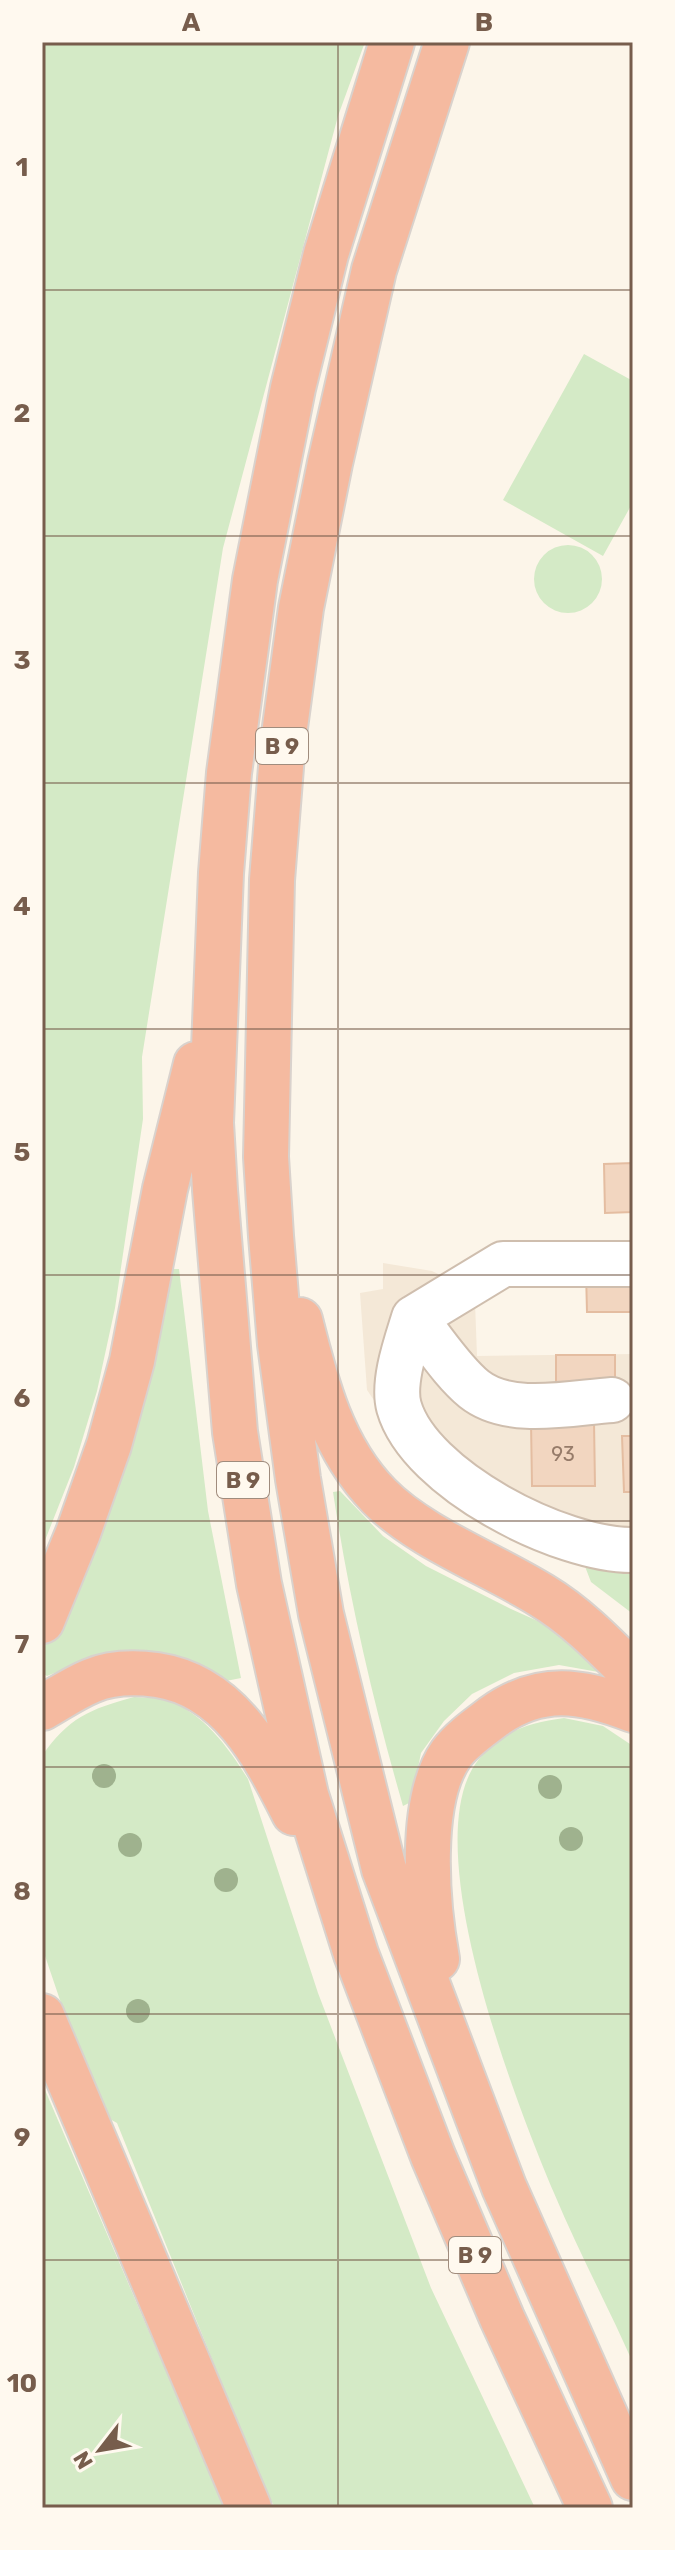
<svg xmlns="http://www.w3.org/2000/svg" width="675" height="2550" font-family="Rubik,sans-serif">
	<rect width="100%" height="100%" fill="#fcf5e9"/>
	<!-- residential -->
	<path fill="#f4e8d7" d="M383,1263L432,1271L457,1283L475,1302L477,1356L633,1354V1570L413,1458L367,1390L360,1293L383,1289Z"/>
	<!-- green -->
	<path fill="#d4eac6" d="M42,42H365L338,116L223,548L142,1057L143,1119L115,1308L97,1391L74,1467L42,1548Z
		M584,354L633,381V502L603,556L503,500Z
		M534 579a34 34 0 1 1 68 0a34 34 0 1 1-68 0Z
		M172,1269H179L208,1511L241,1678L221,1682L130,1652L99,1655L47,1676L42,1673V1653L124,1454Z
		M340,1491L383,1536L426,1566L511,1609L560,1631L604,1673L559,1665L514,1673L472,1694L444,1721L421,1753L411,1802L403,1806C373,1702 349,1598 333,1492Z
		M581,1556L633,1570V1614L591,1582Z
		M134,1697C144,1698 157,1697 166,1700C203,1712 228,1747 248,1779L318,1993L431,2288L535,2508H275L259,2476L117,2123L108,2118L61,2003L42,1947V1756C68,1718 90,1709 134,1697Z
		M564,1718L603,1726L633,1746V2363C608,2306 578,2251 554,2193C517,2106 413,1840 479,1759C503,1730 529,1723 564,1718Z
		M42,2083L225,2508H42Z"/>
	<!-- building -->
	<path fill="#f2d6c0" stroke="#e4bda1" stroke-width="2" d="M633,1163V1212L605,1213L604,1164Z
		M586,1272H633V1312H587Z
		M556,1355H615V1392L556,1393Z
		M531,1422H594L595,1486H532Z
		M622,1436H633V1492H624Z"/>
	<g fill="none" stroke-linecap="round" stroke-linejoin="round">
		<defs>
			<path id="minor" d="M414,1318C407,1341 392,1382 399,1407C420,1480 562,1551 633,1550
				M414,1318C433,1340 451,1370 474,1389C509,1417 570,1403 612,1400
				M414,1318L503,1264H633"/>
			<path id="highway" d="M392,42L326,254L293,388L255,580L229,773L221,873L211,1123L215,1190L235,1432L259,1584L306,1795L356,1954L433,2156L502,2318L590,2508
				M447,42L374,270L330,463L301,608L283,742L272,880L266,1157L271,1236L280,1344L298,1479L321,1614L384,1869L504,2187L633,2478
				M300,1320C316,1384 332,1448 379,1496C419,1537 491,1564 541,1595C576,1616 604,1645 633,1674
				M42,1621L78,1533L109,1445L132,1361L165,1189L196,1064
				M42,1708C58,1699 74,1688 91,1681C112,1672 134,1672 157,1675C230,1686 264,1754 294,1813
				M437,1959C427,1905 418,1801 451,1754C461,1740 480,1727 493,1717C540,1683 582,1690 633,1710
				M42,2016L249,2508"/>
		</defs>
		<!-- minor casing -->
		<use href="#minor" stroke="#cfbeae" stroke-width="48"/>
		<!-- highway casing -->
		<use href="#highway" stroke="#d9d2cd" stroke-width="48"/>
		<!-- minor -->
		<use href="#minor" stroke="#fff" stroke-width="44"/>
		<!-- highway -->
		<use href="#highway" stroke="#f5baa0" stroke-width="44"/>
	</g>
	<!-- trees -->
	<g fill="#9fb28e">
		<circle cx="104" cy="1776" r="12"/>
		<circle cx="550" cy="1787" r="12"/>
		<circle cx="571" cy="1839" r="12"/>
		<circle cx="130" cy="1845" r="12"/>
		<circle cx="226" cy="1880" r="12"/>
		<circle cx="138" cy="2011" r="12"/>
	</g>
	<!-- grid -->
	<path fill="none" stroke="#775d4c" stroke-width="2" stroke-opacity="0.55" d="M338,42V2508M42,290H633M42,536H633M42,783H633M42,1029H633M42,1275H633M42,1521H633M42,1767H633M42,2014H633M42,2260H633"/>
	<g text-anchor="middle" stroke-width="6" stroke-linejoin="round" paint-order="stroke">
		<!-- number labels -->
		<g font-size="20" fill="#967b69">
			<text x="563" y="1461">93</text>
		</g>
		<!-- shield labels -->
		<g fill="#fff9ef" stroke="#a08c7d" stroke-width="2">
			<rect x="256" y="728" width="52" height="36" rx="6"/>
			<rect x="217" y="1462" width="52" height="36" rx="6"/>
			<rect x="449" y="2237" width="52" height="36" rx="6"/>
		</g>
		<g font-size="22" font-weight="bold" fill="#775d4c">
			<text x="282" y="754">B 9</text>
			<text x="243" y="1488">B 9</text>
			<text x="475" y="2263">B 9</text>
		</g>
	</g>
	<!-- border -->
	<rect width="675" height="2550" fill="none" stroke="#fff9ef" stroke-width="88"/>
	<!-- north arrow -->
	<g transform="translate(100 2450) rotate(239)" stroke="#fff9ef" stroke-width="6" paint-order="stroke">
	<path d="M0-6L14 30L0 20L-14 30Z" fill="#775d4c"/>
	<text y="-12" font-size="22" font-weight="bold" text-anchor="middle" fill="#775d4c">N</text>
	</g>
	<rect x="44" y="44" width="587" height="2462" fill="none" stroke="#775d4c" stroke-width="3"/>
	<g font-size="26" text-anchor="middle" font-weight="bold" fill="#775d4c">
		<text x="191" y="31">A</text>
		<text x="484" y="31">B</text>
		<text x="22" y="176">1</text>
		<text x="22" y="422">2</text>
		<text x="22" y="669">3</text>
		<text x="22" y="915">4</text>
		<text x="22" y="1161">5</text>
		<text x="22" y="1407">6</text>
		<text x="22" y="1653">7</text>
		<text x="22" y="1900">8</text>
		<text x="22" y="2146">9</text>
		<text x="22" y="2392">10</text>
	</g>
</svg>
